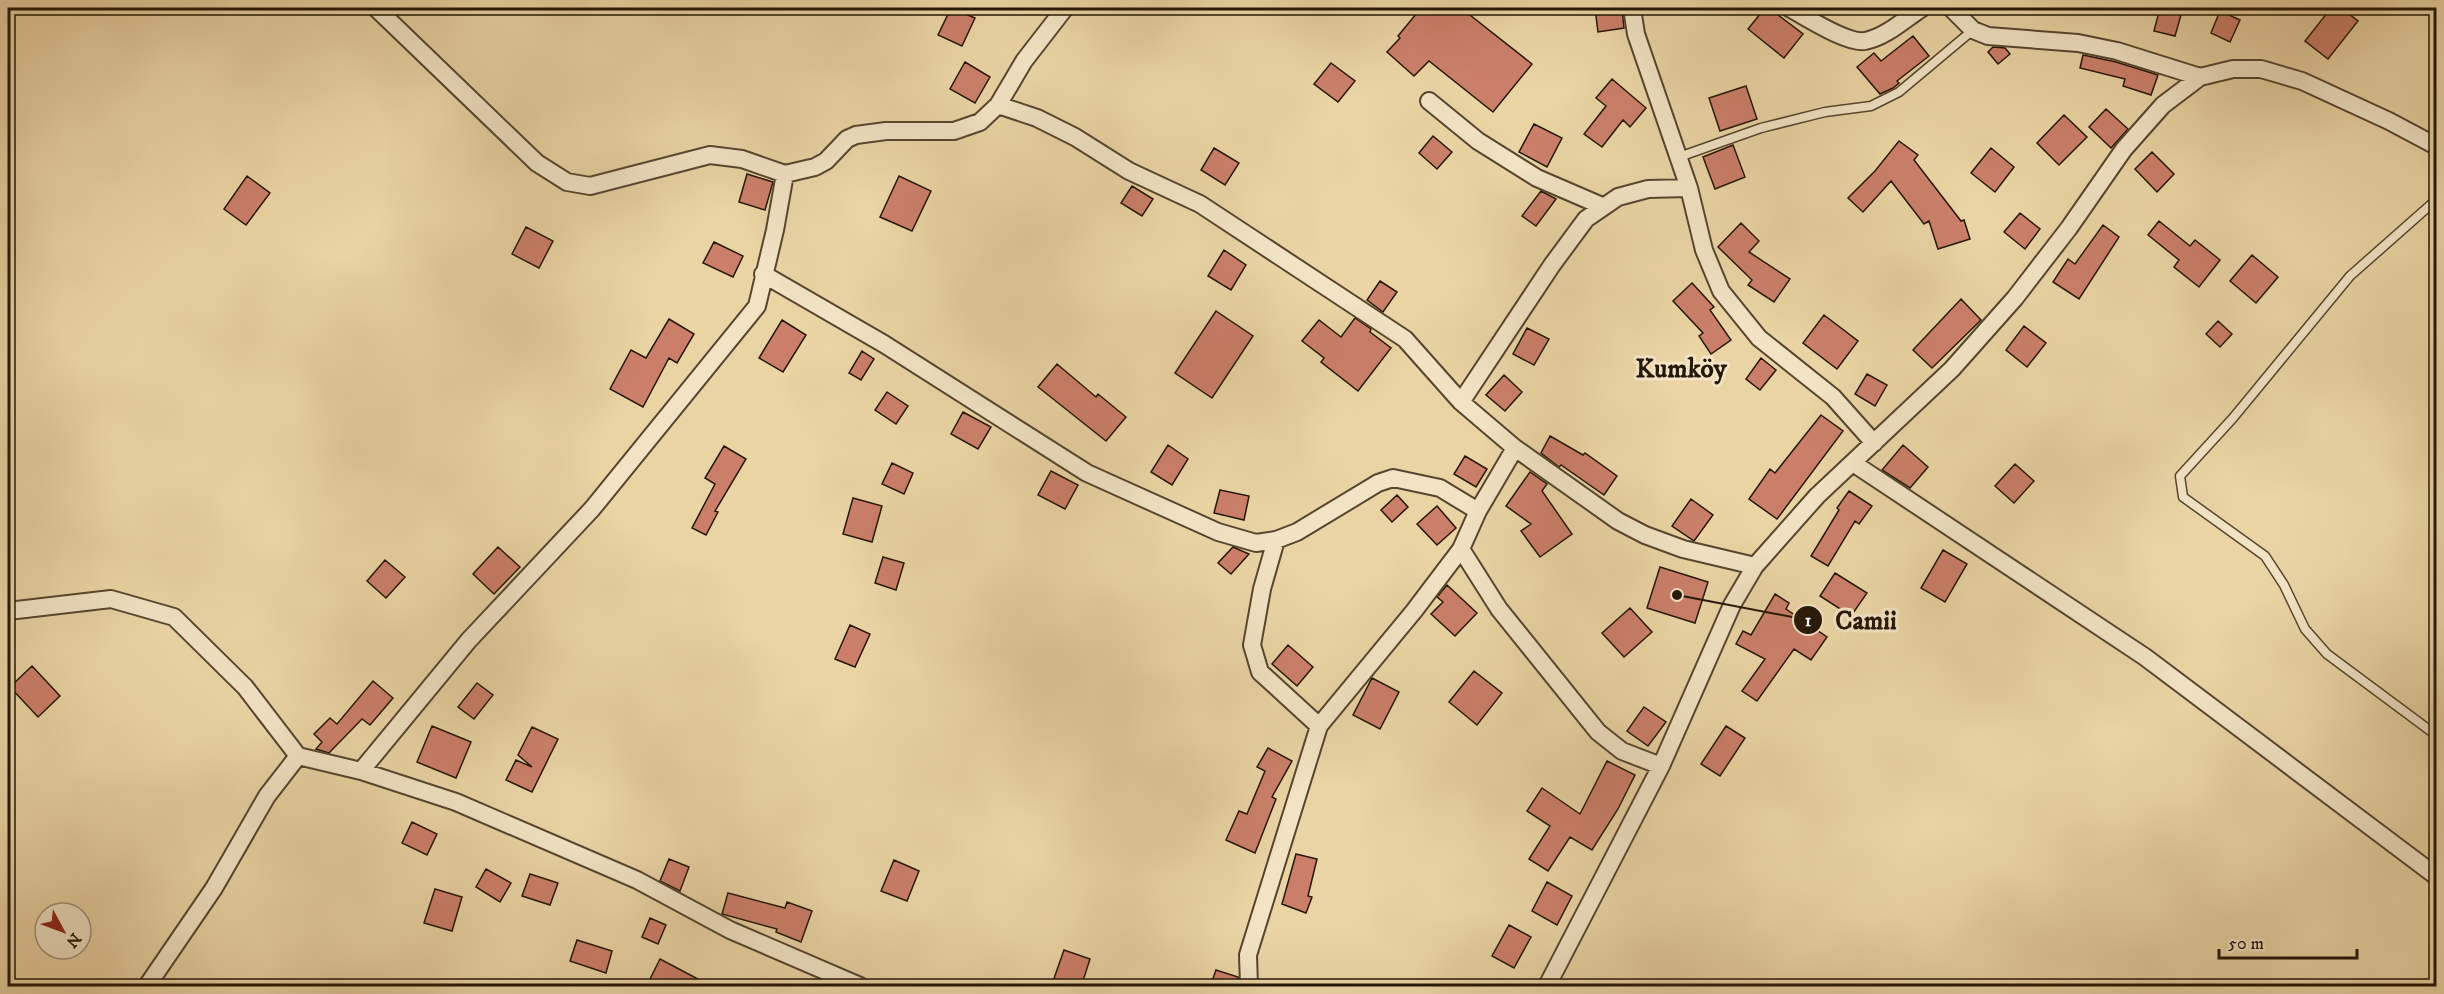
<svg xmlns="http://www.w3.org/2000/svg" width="2444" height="994" font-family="'IM FELL DW Pica',serif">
	<rect width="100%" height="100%" fill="#ead4a4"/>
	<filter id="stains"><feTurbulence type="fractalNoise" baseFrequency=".00333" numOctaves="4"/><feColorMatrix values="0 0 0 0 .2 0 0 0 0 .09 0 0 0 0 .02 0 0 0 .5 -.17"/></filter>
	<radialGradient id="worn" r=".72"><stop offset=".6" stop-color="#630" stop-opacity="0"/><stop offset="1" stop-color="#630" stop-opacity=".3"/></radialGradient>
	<!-- building -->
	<path fill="#cb7f69" stroke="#251706" stroke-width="1.5" d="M951,8L975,18L962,46L938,35Z
		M1421,8H1461L1532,64L1493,112L1429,61L1414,76L1387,52L1400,38L1398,36Z
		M1595,8H1622L1624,28L1598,32Z
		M1765,8H1769L1803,34L1784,58L1748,29Z
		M2160,8H2183L2175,36L2154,31Z
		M2331,8H2341L2358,21L2328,59L2305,41Z
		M2220,11L2240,20L2230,42L2211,33Z
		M1913,36L1929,56L1897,81L1899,83L1893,88L1880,94L1857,67L1874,53L1881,61Z
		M1993,47L2005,48L2010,54L1998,64L1988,52Z
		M2083,55L2116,62L2158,75L2151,95L2123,86L2125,79L2080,68Z
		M965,62L990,77L975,103L950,89Z
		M1331,63L1355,81L1338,102L1314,84Z
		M1612,79L1646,108L1630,127L1623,120L1602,147L1584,134L1606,106L1596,98Z
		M1746,86L1757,119L1720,131L1709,98Z
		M2106,109L2128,129L2111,148L2089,127Z
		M2064,115L2087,137L2059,165L2037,143Z
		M1534,124L1562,138L1547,167L1519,152Z
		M1433,136L1452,152L1437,169L1419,153Z
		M1899,141L1918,155L1914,160L1961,221L1964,220L1970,239L1938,249L1929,221L1924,224L1891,181L1863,212L1848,198L1875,171Z
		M1733,145L1745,177L1715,189L1703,157Z
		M1214,148L1239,163L1225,185L1201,170Z
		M1991,148L2014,167L1995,192L1971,173Z
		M2152,152L2174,174L2157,192L2135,169Z
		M747,174L773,182L765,210L739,202Z
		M247,176L270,193L246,225L224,209Z
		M899,176L931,191L912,231L880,217Z
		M1132,186L1153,199L1142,216L1121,203Z
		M1541,191L1556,199L1536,226L1522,216Z
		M2020,213L2040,229L2025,249L2004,232Z
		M2159,221L2190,246L2195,240L2220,260L2199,287L2174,267L2179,260L2148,235Z
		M1741,223L1759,241L1749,252L1790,279L1774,302L1748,285L1752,280L1718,247Z
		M2103,225L2119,237L2079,299L2053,282L2068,259L2075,264Z
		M526,227L553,241L539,268L512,254Z
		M714,242L743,256L733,277L703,263Z
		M1224,250L1246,265L1231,290L1208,276Z
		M2252,255L2278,277L2256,303L2230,281Z
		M1380,281L1397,292L1383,312L1367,300Z
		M1692,283L1714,307L1710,310L1731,340L1711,354L1699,336L1703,333L1673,301Z
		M1961,299L1981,320L1932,368L1913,350Z
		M1216,311L1253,336L1212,398L1175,373Z
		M1824,315L1858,341L1837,369L1803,343Z
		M1355,318L1371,329L1370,332L1391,348L1358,391L1321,362L1324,358L1302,341L1319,320L1341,337Z
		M669,319L694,334L677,363L669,358L643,407L610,389L631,350L646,358Z
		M782,320L806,335L783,372L759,358Z
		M2218,321L2232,334L2220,347L2206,334Z
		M2024,326L2046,343L2027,367L2006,350Z
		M1527,328L1549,339L1534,365L1513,354Z
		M862,351L874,359L861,380L849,373Z
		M1761,358L1776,370L1760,390L1746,379Z
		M1057,364L1096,397L1098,394L1126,417L1106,441L1038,387Z
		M1867,374L1887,385L1875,406L1855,394Z
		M1504,375L1522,392L1505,411L1486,395Z
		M887,392L908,406L896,424L875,410Z
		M963,412L991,427L978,449L951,434Z
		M1821,415L1843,431L1777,519L1749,499L1770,469L1775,473Z
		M1550,436L1583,455L1585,453L1617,476L1604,495L1561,465L1559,467L1541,453Z
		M1168,445L1188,459L1172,485L1151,472Z
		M1903,445L1928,467L1910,488L1882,470Z
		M724,446L746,459L715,511L718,512L706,535L692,528L715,484L705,478Z
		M1465,456L1487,469L1476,487L1454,474Z
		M892,463L913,473L904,494L882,484Z
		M2015,464L2034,481L2014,503L1995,486Z
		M1051,471L1078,485L1065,509L1038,495Z
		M1530,472L1547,484L1542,491L1572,534L1540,557L1521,531L1531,524L1506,506Z
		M1220,490L1249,496L1244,520L1214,513Z
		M1849,491L1872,506L1859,524L1855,521L1828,566L1811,556L1839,510L1837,508Z
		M1397,495L1408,507L1392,522L1381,510Z
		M853,498L882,506L872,542L843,534Z
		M1691,499L1713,515L1694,541L1672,526Z
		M1437,506L1456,528L1437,545L1417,524Z
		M498,547L520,567L494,594L473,574Z
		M1233,547L1249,554L1231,574L1218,563Z
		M1943,550L1967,564L1945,602L1921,588Z
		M883,557L904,563L896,590L875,583Z
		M385,560L405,577L386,598L367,581Z
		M1660,567L1708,582L1695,623L1647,608Z
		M1835,573L1867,593L1851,616L1820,596Z
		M1447,585L1477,613L1455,636L1431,614L1443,602L1437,597Z
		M1775,594L1789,603L1786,609L1827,637L1811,660L1794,649L1757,701L1742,691L1765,659L1736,644L1743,631L1751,635Z
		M1630,608L1652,632L1624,657L1602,633Z
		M850,625L870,634L855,667L835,659Z
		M1288,645L1313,667L1297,686L1272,664Z
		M32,666L60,696L38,717L10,687Z
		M1474,671L1502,693L1477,725L1449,702Z
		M1372,678L1399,692L1380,729L1353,715Z
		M373,681L393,698L370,725L362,719L329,753L316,749L322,742L314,734L330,718L337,724Z
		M477,683L493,695L474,719L458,707Z
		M1644,707L1666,722L1648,746L1627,731Z
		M432,726L471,742L456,778L417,762Z
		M1726,726L1745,738L1720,776L1701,764Z
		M532,727L558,739L532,792L506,780L516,760L532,767L518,755Z
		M1268,748L1292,761L1272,797L1276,799L1255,853L1226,840L1239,811L1247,814L1265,771L1257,767Z
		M1607,761L1635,775L1618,809L1592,850L1570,837L1548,871L1529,859L1550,826L1527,811L1542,788L1580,814Z
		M412,822L437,834L427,855L402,843Z
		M1296,854L1317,859L1308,896L1312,897L1306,913L1282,904Z
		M669,859L689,867L680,891L660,881Z
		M894,860L919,871L907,901L881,891Z
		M486,869L511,883L500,902L476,887Z
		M530,874L558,883L550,905L522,896Z
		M1547,882L1572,896L1557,925L1532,911Z
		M435,889L462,897L452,931L424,923Z
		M728,893L785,908L787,902L812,911L801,942L776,932L777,929L722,914Z
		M650,918L666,925L658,944L642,937Z
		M1509,925L1531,937L1514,968L1492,956Z
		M577,940L612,951L606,973L570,961Z
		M1064,950L1090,959L1081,987H1051Z
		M660,959L713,987H646Z
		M1216,970L1238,977L1239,987H1210Z"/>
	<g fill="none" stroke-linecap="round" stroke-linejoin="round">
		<defs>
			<path id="lane" d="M1679,157L1761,128L1825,112L1871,106L1899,92L1973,30
				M2436,200L2350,276L2233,418L2180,476L2183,497L2265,556L2284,585L2305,629L2327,654L2436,735"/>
			<path id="street" d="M376,8L537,163L567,182L590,186L710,155L742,159L785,174L815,167L826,161L847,139L856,135L886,131H954L980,122L998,105L1037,118L1075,137L1129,171L1200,204L1405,339L1461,402L1515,448L1618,521L1645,535L1683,549L1755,566
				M1632,8L1636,34L1689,188L1704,250L1721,291L1759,338L1833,397L1874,443
				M1789,8C1806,17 1847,44 1865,41C1886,37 1905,19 1922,8
				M1951,8L1973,30L1988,36L2078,43L2117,51L2200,77L2233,69H2261L2302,81L2389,121L2436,146
				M1429,101L1478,141L1537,178L1602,206
				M998,105L1024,61L1065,8
				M763,274L884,344L1087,473L1218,532L1256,543L1276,540L1297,532L1378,483L1393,478L1440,488L1478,511
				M1461,402L1552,265L1586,219L1618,197L1648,189L1689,188
				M1515,448L1478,511L1461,549L1499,609L1598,732L1622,751L1661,766
				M1853,463L2145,657L2436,876
				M8,611L111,599L174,617L245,687L298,756L361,771L456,802L637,880L730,930L860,986
				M1319,726L1414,611L1461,549
				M361,771L469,640L592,509L757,306L775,230L785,174
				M147,986L214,888L267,796L298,756
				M1249,986L1248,955L1319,726L1260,672L1252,645L1262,589L1276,540
				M1547,986L1661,766L1732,605L1755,566L1817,496L1952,369L2015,298L2069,228L2124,149L2163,105L2200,77"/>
		</defs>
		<!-- lane casing -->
		<use href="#lane" stroke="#56462e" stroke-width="11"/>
		<!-- street casing -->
		<use href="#street" stroke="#56462e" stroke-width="20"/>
		<!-- lane -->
		<use href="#lane" stroke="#f1e3c4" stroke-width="8"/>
		<!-- street -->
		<use href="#street" stroke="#f1e3c4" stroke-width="16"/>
	</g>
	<g text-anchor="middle" stroke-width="6" stroke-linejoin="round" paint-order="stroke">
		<!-- quarter labels -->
		<g font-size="27" font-weight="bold" fill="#251706" stroke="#f1e3c4">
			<text x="1681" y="377">Kumköy</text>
		</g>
	</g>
	<!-- callouts -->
	<path fill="none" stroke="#251706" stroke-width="2" d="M1677 595L1808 620"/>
	<g fill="#251706" stroke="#f1e3c4" stroke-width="2">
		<circle cx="1677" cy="595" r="6"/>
		<circle cx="1808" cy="620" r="15"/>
	</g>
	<g font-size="18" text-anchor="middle" font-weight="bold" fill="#fff">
		<text x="1808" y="626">1</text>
	</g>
	<g font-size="26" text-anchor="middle" font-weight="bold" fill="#251706" stroke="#f1e3c4" stroke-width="6" stroke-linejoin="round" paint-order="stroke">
		<text x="1866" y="629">Camii</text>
	</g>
	<!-- margin -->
	<rect width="2444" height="994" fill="none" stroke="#ead4a4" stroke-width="30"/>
	<rect x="9" y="9" width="2426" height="976" fill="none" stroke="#251706" stroke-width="3"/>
	<rect x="15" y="15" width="2414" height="964" fill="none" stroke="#251706" stroke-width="1.5"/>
	<!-- north arrow -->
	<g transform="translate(63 931) rotate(131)"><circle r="28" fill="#f1e3c4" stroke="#9f9178" stroke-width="1.5"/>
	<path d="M0-4.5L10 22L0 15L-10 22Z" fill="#8f2418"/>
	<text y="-9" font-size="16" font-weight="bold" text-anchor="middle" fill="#251706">N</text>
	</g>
	<!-- scale -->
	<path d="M2219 949v9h138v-9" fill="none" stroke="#251706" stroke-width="3"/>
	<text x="2228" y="949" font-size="18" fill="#251706" stroke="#f1e3c4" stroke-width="4.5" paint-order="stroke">50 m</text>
	<rect width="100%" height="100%" filter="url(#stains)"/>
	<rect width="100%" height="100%" fill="url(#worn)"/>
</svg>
